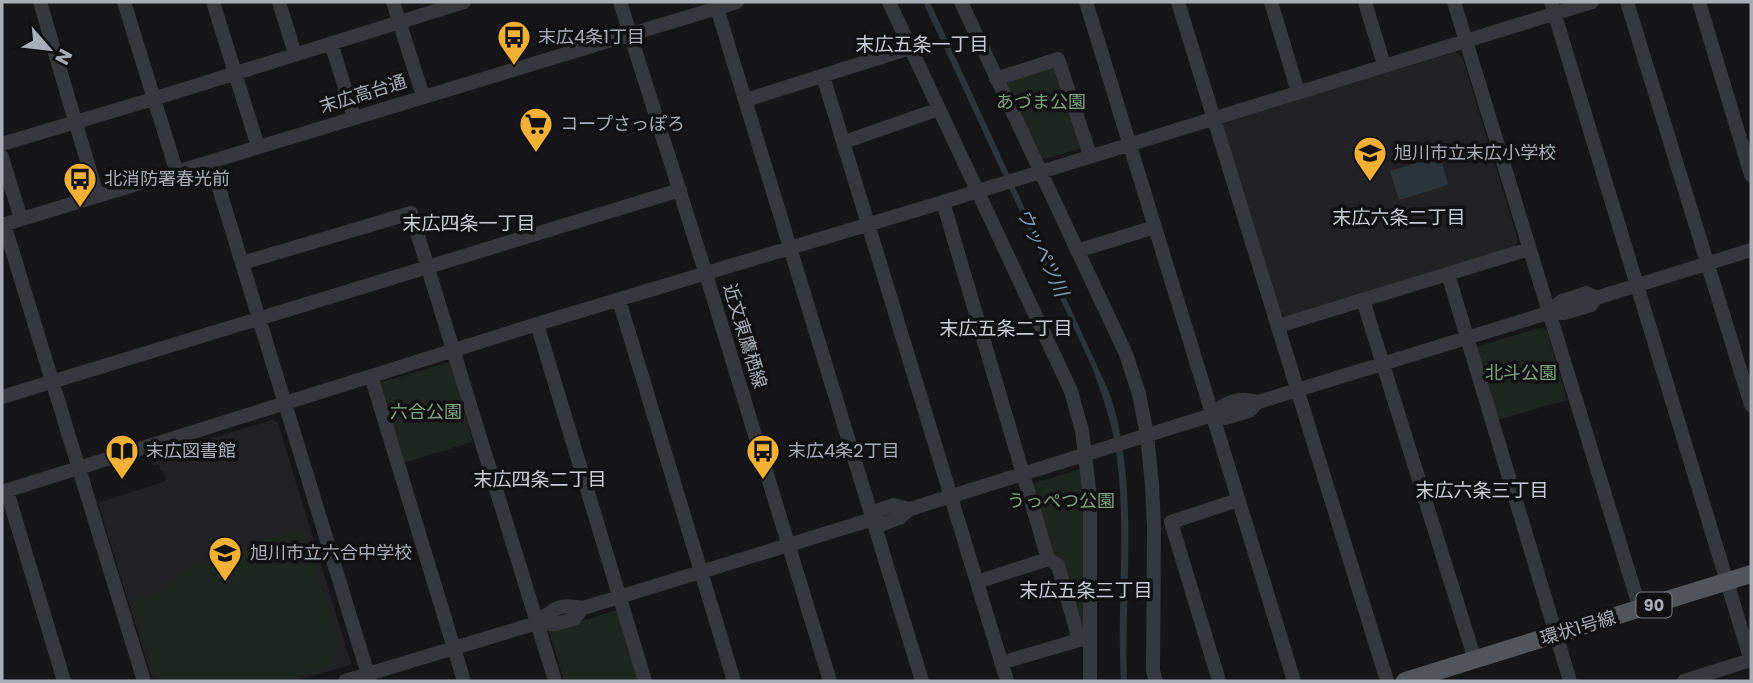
<svg xmlns="http://www.w3.org/2000/svg" width="1753" height="683" font-family="Poppins,'Noto Sans JP',sans-serif">
	<rect width="100%" height="100%" fill="#161618"/>
	<!-- built -->
	<path fill="#222225" d="M1455,52L1462,56L1518,240L1513,250L1288,317L1280,313L1221,127L1224,122Z
		M272,420L278,423L351,663L350,665L296,681H153L98,503L166,481L163,471L161,472L159,465L153,466L150,457Z"/>
	<!-- green -->
	<path fill="#1e261f" d="M1054,67L1082,148L1045,159L1038,157L1005,84Z
		M1542,327L1547,330L1567,400L1497,420L1476,351L1479,346Z
		M450,362L473,442L403,463L379,383Z
		M1083,468L1086,631L1081,632L1049,550L1031,484Z
		M302,528L340,645L329,667L284,681H156L131,599L165,589L188,567Z
		M617,610L638,681H564L549,631Z"/>
	<!-- water -->
	<path fill="#2c353c" d="M923,2H930L1109,392C1113,404 1117,416 1119,428C1136,511 1124,598 1127,681H1121C1116,599 1129,515 1113,434C1108,411 1100,389 1092,367Z
		M1440,156L1448,185L1399,200L1390,171Z"/>
	<g fill="none" stroke-linecap="round" stroke-linejoin="round">
		<!-- minor -->
		<path stroke="#37383d" stroke-width="14" d="M40,2L97,195
			M124,2L177,173
			M213,2L258,147
			M279,2L295,54
			M393,2L423,96
			M620,2L709,284L830,681
			M889,2L1071,391L1082,431L1090,497V681
			M961,2L1126,354L1139,394L1147,435L1152,485L1154,527L1153,671L1156,681
			M1086,2L1294,681
			M1178,2L1387,681
			M1271,2L1298,92
			M1365,2L1384,65
			M1454,2L1640,609
			M1551,2L1751,661
			M1627,2L1751,405
			M1699,2L1751,175
			M717,8L922,681
			M331,43L354,117
			M823,76L1007,681
			M996,79L1058,59L1090,155
			M746,100L910,48
			M844,142L939,109
			M2,144L153,99L464,2
			M2,157L21,219
			M211,162L370,681
			M943,202L1048,559
			M4,224L144,681
			M2,225L737,2
			M1077,251L1155,227
			M242,263L411,213L555,681
			M1448,274L1570,681
			M619,300L734,681
			M1363,300L1475,660
			M1548,313L1562,301L1587,293L1596,298L1751,250
			M537,324L645,681
			M1278,326L1529,249
			M371,376L464,681
			M2,397L680,190
			M1258,402C1238,397 1226,401 1212,415L1225,418L1249,411L1258,402L1548,313H1564L1591,305L1596,298
			M7,491L64,681
			M2,492L537,324L943,202L1592,2
			M873,519L883,524L899,518L910,509L1212,415
			M977,582L1048,559L1058,565L1079,640L1090,638
			M537,623C554,608 560,603 583,608L873,519L879,510L894,505L910,509
			M1001,663L1079,640
			M345,681L537,623L555,624L574,619L583,608
			M1219,681L1171,522L1238,500
			M1684,681L1751,660"/>
		<!-- major -->
		<path stroke="#53555c" stroke-width="18" d="M1405,681L1751,574"/>
	</g>
	<!-- icons -->
	<defs>
		<symbol id="bus-pin" viewBox="-11 -11 22 30"><path d="M0 17L-7.5 6A9.5 9.5 0 1 1 7.5 6Z" fill="#f2b134" stroke="#111113"/><path d="M-5-6H5V4H4V6H2V4H-2V6H-4V4H-5ZM-3.5-4V0h7V-4ZM-3.5 1.2v1.5H-2V1.2ZM2 1.2v1.5H3.5V1.2Z" fill="#111"/></symbol>
		<symbol id="supermarket-pin" viewBox="-11 -11 22 30"><path d="M0 17L-7.5 6A9.5 9.5 0 1 1 7.5 6Z" fill="#f2b134" stroke="#111113"/><path d="M-6-5.5h2.5l.6 2H6L4.5 2H-2.5L-4.4-4H-6ZM-1.5 3.2a1.3 1.3 0 1 0 .1 0ZM3 3.2a1.3 1.3 0 1 0 .1 0Z" fill="#111"/></symbol>
		<symbol id="school-pin" viewBox="-11 -11 22 30"><path d="M0 17L-7.5 6A9.5 9.5 0 1 1 7.5 6Z" fill="#f2b134" stroke="#111113"/><path d="M0-5L7-2L0 1L-7-2ZM-4 1L0 2.5L4 1V4Q0 6-4 4Z" fill="#111"/></symbol>
		<symbol id="library-pin" viewBox="-11 -11 22 30"><path d="M0 17L-7.5 6A9.5 9.5 0 1 1 7.5 6Z" fill="#f2b134" stroke="#111113"/><path d="M-6-4Q-3-5.5-.7-3.5V5Q-3 3-6 4ZM6-4Q3-5.5 .7-3.5V5Q3 3 6 4Z" fill="#111"/></symbol>
	</defs>
	<g fill-rule="evenodd">
		<use href="#bus-pin" x="495" y="18" width="38" height="52"/>
		<use href="#supermarket-pin" x="517" y="105" width="38" height="52"/>
		<use href="#school-pin" x="1351" y="134" width="38" height="52"/>
		<use href="#bus-pin" x="61" y="160" width="38" height="52"/>
		<use href="#library-pin" x="103" y="432" width="38" height="52"/>
		<use href="#bus-pin" x="744" y="432" width="38" height="52"/>
		<use href="#school-pin" x="206" y="534" width="38" height="52"/>
	</g>
	<g text-anchor="middle" stroke-width="7" stroke-linejoin="round" paint-order="stroke">
		<!-- shield labels -->
		<rect fill="#111113" stroke="#7b7e86" stroke-width="2" x="1636.5" y="592.5" width="35" height="25" rx="5"/>
		<g font-size="16" font-weight="bold" fill="#a8adb8">
			<text x="1654" y="611">90</text>
		</g>
		<!-- poi labels -->
		<g font-size="18" fill="#a8adb8" stroke="#111113" text-anchor="start">
			<text x="538" y="43">末広4条1丁目</text>
			<text x="560" y="130">コープさっぽろ</text>
			<text x="1394" y="159">旭川市立末広小学校</text>
			<text x="104" y="185">北消防署春光前</text>
			<text x="146" y="457">末広図書館</text>
			<text x="788" y="457">末広4条2丁目</text>
			<text x="250" y="559">旭川市立六合中学校</text>
		</g>
		<!-- street labels -->
		<g font-size="18" fill="#a8adb8" stroke="#111113">
			<text transform="translate(363 94) rotate(-17)" y="6">末広高台通</text>
			<text transform="translate(745 336) rotate(73)" y="6">近文東鷹栖線</text>
			<text transform="translate(1578 628) rotate(-17)" y="6">環状1号線</text>
		</g>
		<!-- park labels -->
		<g font-size="18" fill="#7fa381" stroke="#111113">
			<text x="1041" y="108">あづま公園</text>
			<text x="1521" y="379">北斗公園</text>
			<text x="426" y="418">六合公園</text>
			<text x="1061" y="507">うっぺつ公園</text>
		</g>
		<!-- neighbourhood labels -->
		<g font-size="19" fill="#c9ccd4" stroke="#111113">
			<text x="922" y="51">末広五条一丁目</text>
			<text x="1399" y="224">末広六条二丁目</text>
			<text x="469" y="230">末広四条一丁目</text>
			<text x="1006" y="335">末広五条二丁目</text>
			<text x="540" y="486">末広四条二丁目</text>
			<text x="1482" y="497">末広六条三丁目</text>
			<text x="1086" y="597">末広五条三丁目</text>
		</g>
		<!-- water labels -->
		<g font-size="19" font-style="italic" fill="#7f9bb3" stroke="#111113">
			<text transform="translate(1043 252) rotate(65)" y="7">ウッペツ川</text>
		</g>
	</g>
	<!-- border -->
	<rect width="1753" height="683" fill="none" stroke="#a8adb8" stroke-width="7"/>
	<!-- north arrow -->
	<g transform="translate(49 49) rotate(118)" stroke="#111113" stroke-width="5" paint-order="stroke">
	<path d="M0-5L12 26L0 18L-12 26Z" fill="#a8adb8"/>
	<text y="-10" font-size="19" font-weight="bold" text-anchor="middle" fill="#a8adb8">N</text>
	</g>
</svg>
